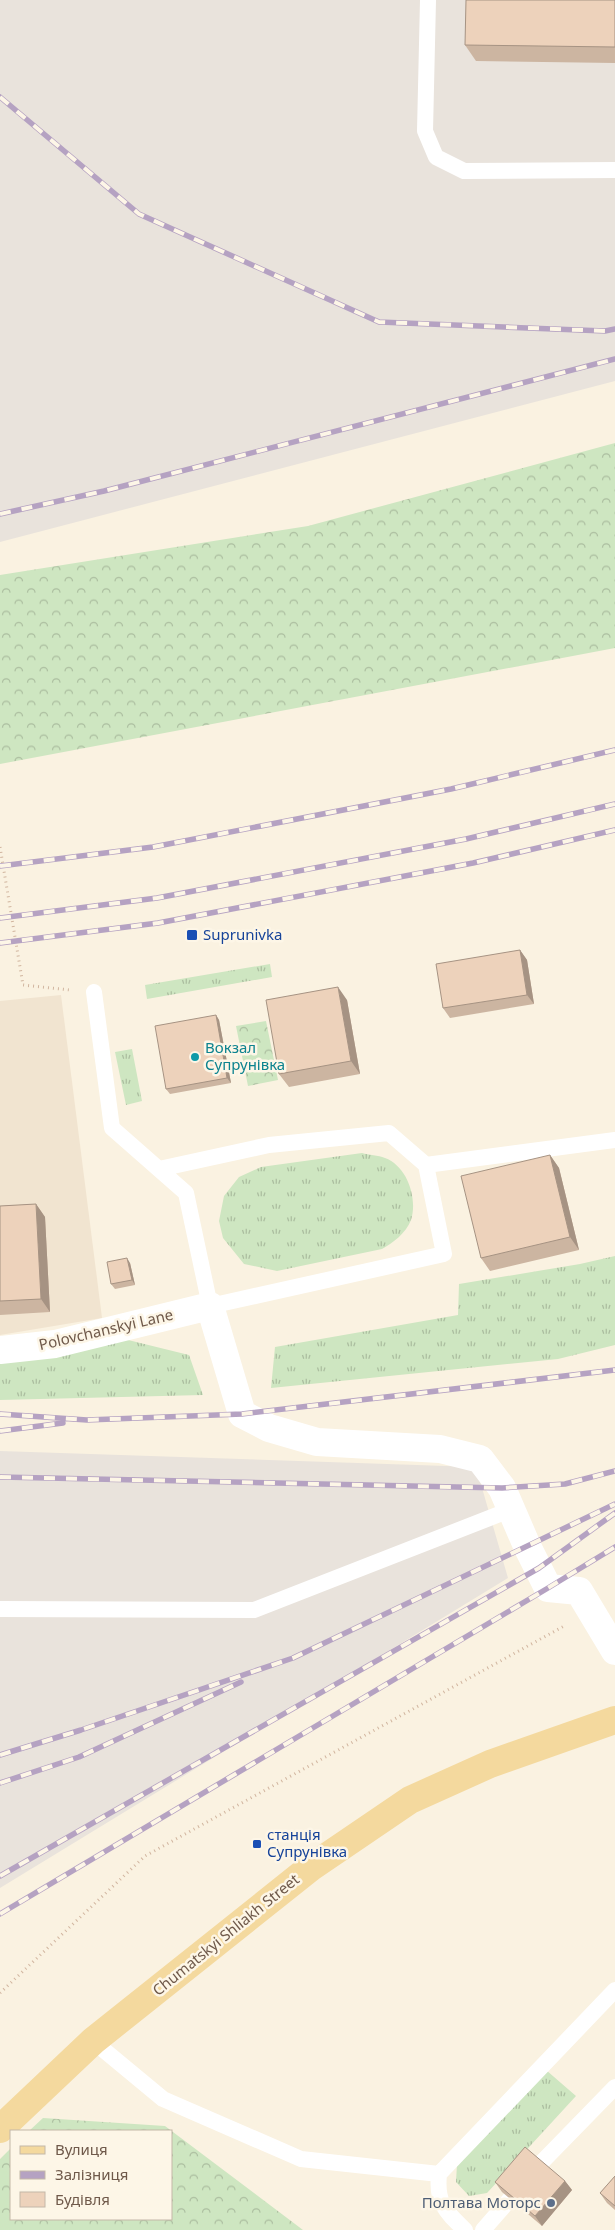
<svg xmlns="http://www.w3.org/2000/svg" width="615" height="2230" font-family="'Noto Sans',sans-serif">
	<defs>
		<pattern id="grass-tufts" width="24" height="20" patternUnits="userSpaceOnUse" patternTransform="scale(1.25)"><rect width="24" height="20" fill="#cee6c1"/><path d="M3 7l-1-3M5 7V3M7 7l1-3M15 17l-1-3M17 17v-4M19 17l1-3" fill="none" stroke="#abbd9f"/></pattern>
		<pattern id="forest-crowns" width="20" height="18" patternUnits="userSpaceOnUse" patternTransform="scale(1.25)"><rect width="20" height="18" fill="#cee6c1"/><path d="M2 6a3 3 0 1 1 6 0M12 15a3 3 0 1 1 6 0" fill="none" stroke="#abbd9f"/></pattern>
	</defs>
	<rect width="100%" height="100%" fill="#faf2e1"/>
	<!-- residential -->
	<path fill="#f1e4d0" d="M61,995L102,1318L0,1335V1001Z"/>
	<!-- industrial -->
	<path fill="#e9e3dc" d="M0,0H615V381L0,542Z
		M0,1451L476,1467L508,1578L0,1888Z"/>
	<!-- grass -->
	<path fill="url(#grass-tufts)" d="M270,964L272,977L147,999L145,985Z
		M132,1049L142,1101L126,1105L115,1052Z
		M362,1153C369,1155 378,1155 385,1158C407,1166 418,1198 411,1220C406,1233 393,1243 382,1249L277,1271L244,1264L223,1238L219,1221L224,1196L239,1177L261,1167Z
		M615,1256V1345L558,1359L271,1388L275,1347L458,1315L459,1284L580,1264Z
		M120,1338L189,1355L203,1395L0,1400V1362Z
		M546,2070L576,2096L487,2193L469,2196L456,2182L457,2164Z"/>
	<!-- forest -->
	<path fill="url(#forest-crowns)" d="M615,443V648L0,764V575L308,526Z
		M266,1021L278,1080L248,1086L236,1026Z
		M43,2118L165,2126L303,2230H0V2159L11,2148V2219H171V2131H29Z"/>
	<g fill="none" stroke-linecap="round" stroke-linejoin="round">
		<!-- path -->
		<path stroke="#d1b59f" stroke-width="3" stroke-dasharray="1 4" stroke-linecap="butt" d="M0,847L23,985L70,990
			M0,1993L145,1856L566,1625"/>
		<!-- lane -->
		<path stroke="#fff" stroke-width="16" d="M428,0L425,131L436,157L464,171L615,170
			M94,992L112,1128L186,1193L210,1306L444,1254L426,1165L389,1133L269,1145L159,1169
			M426,1165L615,1140
			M0,1609L254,1610L510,1510
			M93,2041L163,2099L301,2159L439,2174
			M540,2164L615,2087
			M465,2230C445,2211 436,2203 439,2174L615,1990
			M483,2230L510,2199"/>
		<!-- street -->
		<path stroke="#fff" stroke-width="28" d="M0,1350L55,1344L210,1306L242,1414L269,1428L317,1442L440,1449L480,1459L502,1488L527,1546L548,1588L579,1591L615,1651"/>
		<!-- primary -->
		<path stroke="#f4d99e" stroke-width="28" d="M0,2129L93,2041L310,1868L410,1800L490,1764L615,1720"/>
		<defs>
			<path id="rail" d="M0,97L139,214L379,322L605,331L615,329
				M0,514L104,491L615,359
				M0,866L153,847L451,789L615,750
				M0,918L157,898L466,839L615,804
				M0,943L158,923L473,863L615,830
				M0,1414L87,1420L242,1414L615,1370
				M0,1431L63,1423
				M0,1477L502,1488L565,1484L615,1471
				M0,1755L81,1730L293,1658L615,1504
				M0,1783L79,1757L241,1682
				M0,1876L539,1568L615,1513
				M0,1914L548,1588L615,1547"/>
		</defs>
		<!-- rail casing -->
		<use href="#rail" stroke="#b5a2c2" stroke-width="5.5"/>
		<!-- rail -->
		<use href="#rail" stroke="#fdf6e7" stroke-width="4" stroke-dasharray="11" stroke-linecap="butt"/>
	</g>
	<!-- wall -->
	<path fill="#ccb5a1" d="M615,0V63L476,61L465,45Z
		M520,950L527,960L534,1004L450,1018L443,1008Z
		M347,1000L360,1074L289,1087L279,1074Z
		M216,1015L219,1020L231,1083L170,1094L166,1089Z
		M550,1155L559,1168L579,1250L490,1271L481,1258Z
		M36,1204L45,1217L50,1312L0,1315V1206Z
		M130,1263L135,1285L115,1289L111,1284Z
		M615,2176V2210L607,2203L600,2193Z
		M565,2181L572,2190L542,2226L502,2192L495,2182Z"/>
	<!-- shaded-wall -->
	<path fill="#a69383" d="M520,950L527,960L534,1004L527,995Z
		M338,987L347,1000L360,1074L351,1061Z
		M216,1015L219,1020L231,1083L227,1078Z
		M550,1155L559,1168L579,1250L570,1237Z
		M36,1204L45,1217L50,1312L41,1299Z
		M127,1258L130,1263L135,1285L132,1280Z
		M565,2181L572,2190L542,2226L535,2216Z"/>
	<!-- building -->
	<path fill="#edd2bb" stroke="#a69383" d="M466,0H615V47L465,45Z
		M520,950L527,995L443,1008L436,964Z
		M338,987L351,1061L279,1074L266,1000Z
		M216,1015L227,1078L166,1089L155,1026Z
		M550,1155L570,1237L481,1258L461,1176Z
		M36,1204L41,1299L0,1301V1206Z
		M127,1258L132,1280L111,1284L107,1262Z
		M525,2147L565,2181L535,2216L495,2182Z
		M615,2176V2206L600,2193Z"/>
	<!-- markers -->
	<g fill="#1a4fb4" stroke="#fdf6e7" stroke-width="2">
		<rect x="186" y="929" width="12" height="12" rx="2.5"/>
		<rect x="252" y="1839" width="10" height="10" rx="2.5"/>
	</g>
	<circle fill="#0f9aa8" stroke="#fdf6e7" stroke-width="2" cx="195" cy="1057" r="5"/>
	<circle fill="#5c6f8a" stroke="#fdf6e7" stroke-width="2" cx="551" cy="2203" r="5"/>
	<g text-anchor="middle" stroke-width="5" stroke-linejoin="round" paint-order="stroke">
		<!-- transit labels -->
		<g font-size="15" fill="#164399" stroke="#fdf6e7" text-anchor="start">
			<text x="203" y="940">Suprunivka</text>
			<text x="267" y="1840">станція<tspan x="267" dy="17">Супрунівка</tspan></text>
		</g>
		<!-- culture labels -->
		<g font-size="15" fill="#0d838f" stroke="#fdf6e7" text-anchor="start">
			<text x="205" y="1053">Вокзал<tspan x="205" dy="17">Супрунівка</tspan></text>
		</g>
		<!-- street labels -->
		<g font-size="15" fill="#6f594a" stroke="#fdf6e7">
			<text transform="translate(106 1330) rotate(-13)" y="5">Polovchanskyi Lane</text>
			<text transform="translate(226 1935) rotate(-39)" y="5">Chumatskyi Shliakh Street</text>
		</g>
		<!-- service labels -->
		<g font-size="15" fill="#4e5e75" stroke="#fdf6e7" text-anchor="end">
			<text x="541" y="2208">Полтава Моторс</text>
		</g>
	</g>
	<!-- legend -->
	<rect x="10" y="2130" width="162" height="90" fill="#fdf6e7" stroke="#c4b7a8"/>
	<rect x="20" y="2146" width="25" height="8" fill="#f4d99e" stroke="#c4b7a8"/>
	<text x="55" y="2155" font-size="15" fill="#6f594a">Вулиця</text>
	<rect x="20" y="2171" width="25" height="8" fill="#b5a2c2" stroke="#c4b7a8"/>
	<text x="55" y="2180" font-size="15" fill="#6f594a">Залізниця</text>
	<rect x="20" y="2192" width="25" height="15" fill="#edd2bb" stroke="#c4b7a8"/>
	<text x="55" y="2205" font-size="15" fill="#6f594a">Будівля</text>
</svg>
